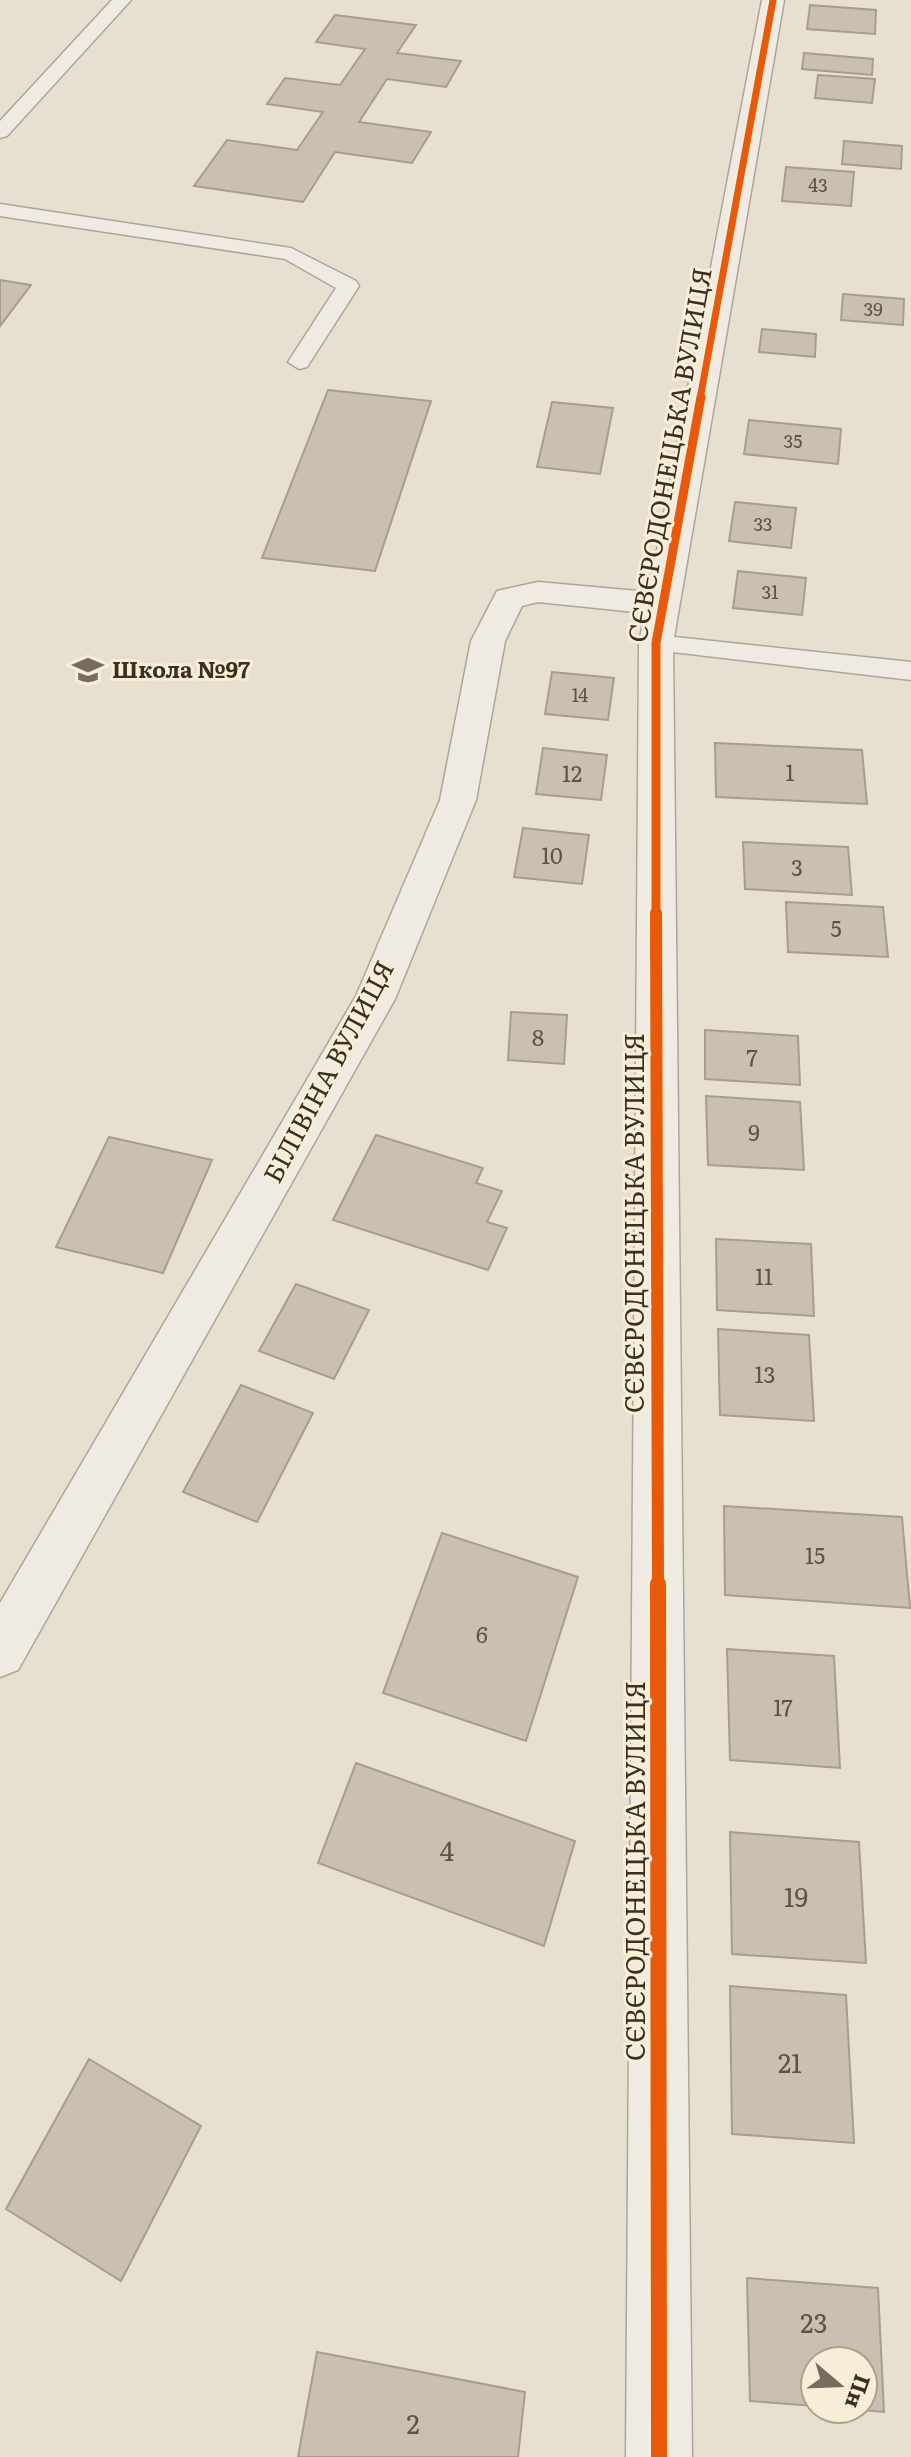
<svg xmlns="http://www.w3.org/2000/svg" width="911" height="2457" font-family="Literata,serif">
	<rect width="100%" height="100%" fill="#e7e0d1"/>
	<!-- building -->
	<path fill="#cbbfb2" stroke="#a89c90" stroke-width="2" d="M810,5L876,10L875,34L807,29Z
		M335,15L416,25L397,53L461,61L446,87L387,79L359,122L431,132L412,163L335,152L303,202L194,186L227,140L297,150L323,112L267,104L285,78L340,85L365,49L316,42Z
		M804,53L873,59L872,75L802,69Z
		M818,75L875,79L872,103L815,98Z
		M844,141L902,146L901,169L842,164Z
		M786,167L854,172L851,206L782,201Z
		M0,280L31,285L0,326Z
		M843,294L904,299L903,325L841,320Z
		M762,329L816,334L815,357L759,352Z
		M328,390L431,401L375,571L262,558Z
		M552,402L613,408L600,474L537,467Z
		M749,420L841,429L838,464L744,454Z
		M735,502L796,508L791,548L729,541Z
		M738,571L806,578L802,615L733,608Z
		M552,672L614,678L608,720L545,714Z
		M715,743L862,750L867,804L716,797Z
		M543,748L607,755L601,800L536,794Z
		M523,828L589,835L582,884L514,877Z
		M743,842L848,847L852,895L745,889Z
		M786,902L883,907L888,957L788,952Z
		M511,1012L567,1015L564,1064L508,1060Z
		M705,1030L798,1036L800,1085L705,1079Z
		M706,1096L800,1102L804,1170L708,1165Z
		M376,1135L483,1168L476,1183L502,1191L487,1222L507,1228L488,1270L333,1220Z
		M109,1137L212,1160L163,1273L56,1247Z
		M716,1239L811,1244L814,1316L717,1310Z
		M296,1284L369,1310L334,1379L259,1351Z
		M718,1329L809,1335L814,1421L720,1415Z
		M241,1385L313,1413L257,1522L183,1492Z
		M724,1506L902,1517L910,1608L725,1595Z
		M442,1533L578,1577L526,1741L383,1693Z
		M727,1649L834,1656L840,1768L730,1760Z
		M356,1763L575,1841L544,1946L318,1863Z
		M730,1832L859,1842L866,1963L732,1954Z
		M730,1986L846,1995L854,2143L732,2134Z
		M89,2059L201,2126L121,2281L6,2209Z
		M747,2278L878,2288L884,2412L848,2409H863V2361H815V2406L750,2401Z
		M317,2352L525,2392L518,2457H298Z"/>
	<g fill="none" stroke-linecap="round" stroke-linejoin="round">
		<defs>
			<path id="service" d="M112,0H131L7,136L0,138V121Z
				M0,204L291,248L356,281L359,286L307,367L299,369L288,362L336,288L285,259L0,216Z
				M656,635L911,662V680L647,649L643,643L647,637Z"/>
			<path id="minor" d="M762,0H784L673,643L692,2457H626L639,643L645,613L538,602L522,606L505,641L476,800L395,999L18,1670L0,1677V1603L356,996L440,800L471,641L497,591L538,582L649,592Z"/>
		</defs>
		<!-- service casing -->
		<use href="#service" stroke="#ada599" stroke-width="3"/>
		<!-- minor casing -->
		<use href="#minor" stroke="#ada599" stroke-width="3"/>
		<!-- service -->
		<use href="#service" fill="#efebe3" fill-rule="evenodd"/>
		<!-- minor -->
		<use href="#minor" fill="#efebe3" fill-rule="evenodd"/>
		<defs>
			<path id="cycleway-far3" d="M700,399L773,0"/>
			<path id="cycleway-far2" d="M656,915V643L701,397"/>
			<path id="cycleway-far1" d="M656,913L658,1586"/>
			<path id="cycleway" d="M658,1584L659,2457"/>
		</defs>
		<!-- cycleway-far3 casing -->
		<use href="#cycleway-far3" stroke="#f7eed8" stroke-width="10"/>
		<!-- cycleway-far2 casing -->
		<use href="#cycleway-far2" stroke="#f7eed8" stroke-width="13"/>
		<!-- cycleway-far1 casing -->
		<use href="#cycleway-far1" stroke="#f7eed8" stroke-width="17"/>
		<!-- cycleway casing -->
		<use href="#cycleway" stroke="#f7eed8" stroke-width="21"/>
		<!-- cycleway-far3 -->
		<use href="#cycleway-far3" stroke="#e8590c" stroke-width="7"/>
		<!-- cycleway-far2 -->
		<use href="#cycleway-far2" stroke="#e8590c" stroke-width="9"/>
		<!-- cycleway-far1 -->
		<use href="#cycleway-far1" stroke="#e8590c" stroke-width="12"/>
		<!-- cycleway -->
		<use href="#cycleway" stroke="#e8590c" stroke-width="16"/>
	</g>
	<!-- icons -->
	<defs>
		<symbol id="school-bare" viewBox="-9 -9 18 18"><path d="M0-5L7-2L0 1L-7-2ZM-4 1L0 2.5L4 1V4Q0 6-4 4Z" fill="#786c5e" stroke="#f7eed8" stroke-width="2.5" paint-order="stroke"/></symbol>
	</defs>
	<g fill-rule="evenodd">
		<use href="#school-bare" x="66" y="648" width="44" height="44"/>
	</g>
	<g text-anchor="middle" stroke-width="6" stroke-linejoin="round" paint-order="stroke">
		<!-- far-number labels -->
		<g font-size="18" fill="#605244">
			<text x="818" y="192">43</text>
			<text x="873" y="316">39</text>
			<text x="793" y="448">35</text>
			<text x="763" y="531">33</text>
			<text x="770" y="599">31</text>
			<text x="580" y="702">14</text>
		</g>
		<!-- far-poi labels -->
		<g font-size="22" font-weight="bold" fill="#3d2e20" stroke="#f7eed8" text-anchor="start">
			<text x="112" y="678">Школа №97</text>
		</g>
		<!-- number labels -->
		<g font-size="22" fill="#605244">
			<text x="790" y="781">1</text>
			<text x="572" y="782">12</text>
			<text x="552" y="864">10</text>
			<text x="797" y="876">3</text>
			<text x="836" y="937">5</text>
			<text x="538" y="1046">8</text>
			<text x="752" y="1066">7</text>
			<text x="754" y="1141">9</text>
			<text x="764" y="1285">11</text>
			<text x="765" y="1383">13</text>
			<text x="815" y="1564">15</text>
			<text x="482" y="1643">6</text>
			<text x="783" y="1716">17</text>
		</g>
		<!-- street labels -->
		<g font-size="26" fill="#3d2e20" stroke="#f7eed8">
			<text transform="translate(670 455) rotate(-80)" y="9">СЄВЄРОДОНЕЦЬКА ВУЛИЦЯ</text>
			<text transform="translate(329 1072) rotate(-62)" y="9">БІЛІВІНА ВУЛИЦЯ</text>
			<text transform="translate(635 1223) rotate(-90)" y="9">СЄВЄРОДОНЕЦЬКА ВУЛИЦЯ</text>
			<text transform="translate(636 1871) rotate(-90)" y="9">СЄВЄРОДОНЕЦЬКА ВУЛИЦЯ</text>
		</g>
		<!-- near-number labels -->
		<g font-size="26" fill="#605244">
			<text x="447" y="1861">4</text>
			<text x="796" y="1907">19</text>
			<text x="790" y="2073">21</text>
			<text x="814" y="2333">23</text>
			<text x="413" y="2434">2</text>
		</g>
	</g>
	<!-- north arrow -->
	<g transform="translate(839 2385) rotate(109)"><circle r="38" fill="#f7eed8" stroke="#ada18e" stroke-width="2"/>
	<path d="M0-6L14 30L0 20L-14 30Z" fill="#786c5e"/>
	<text y="-12" font-size="22" font-weight="bold" text-anchor="middle" fill="#3d2e20">Пн</text>
	</g>
</svg>
